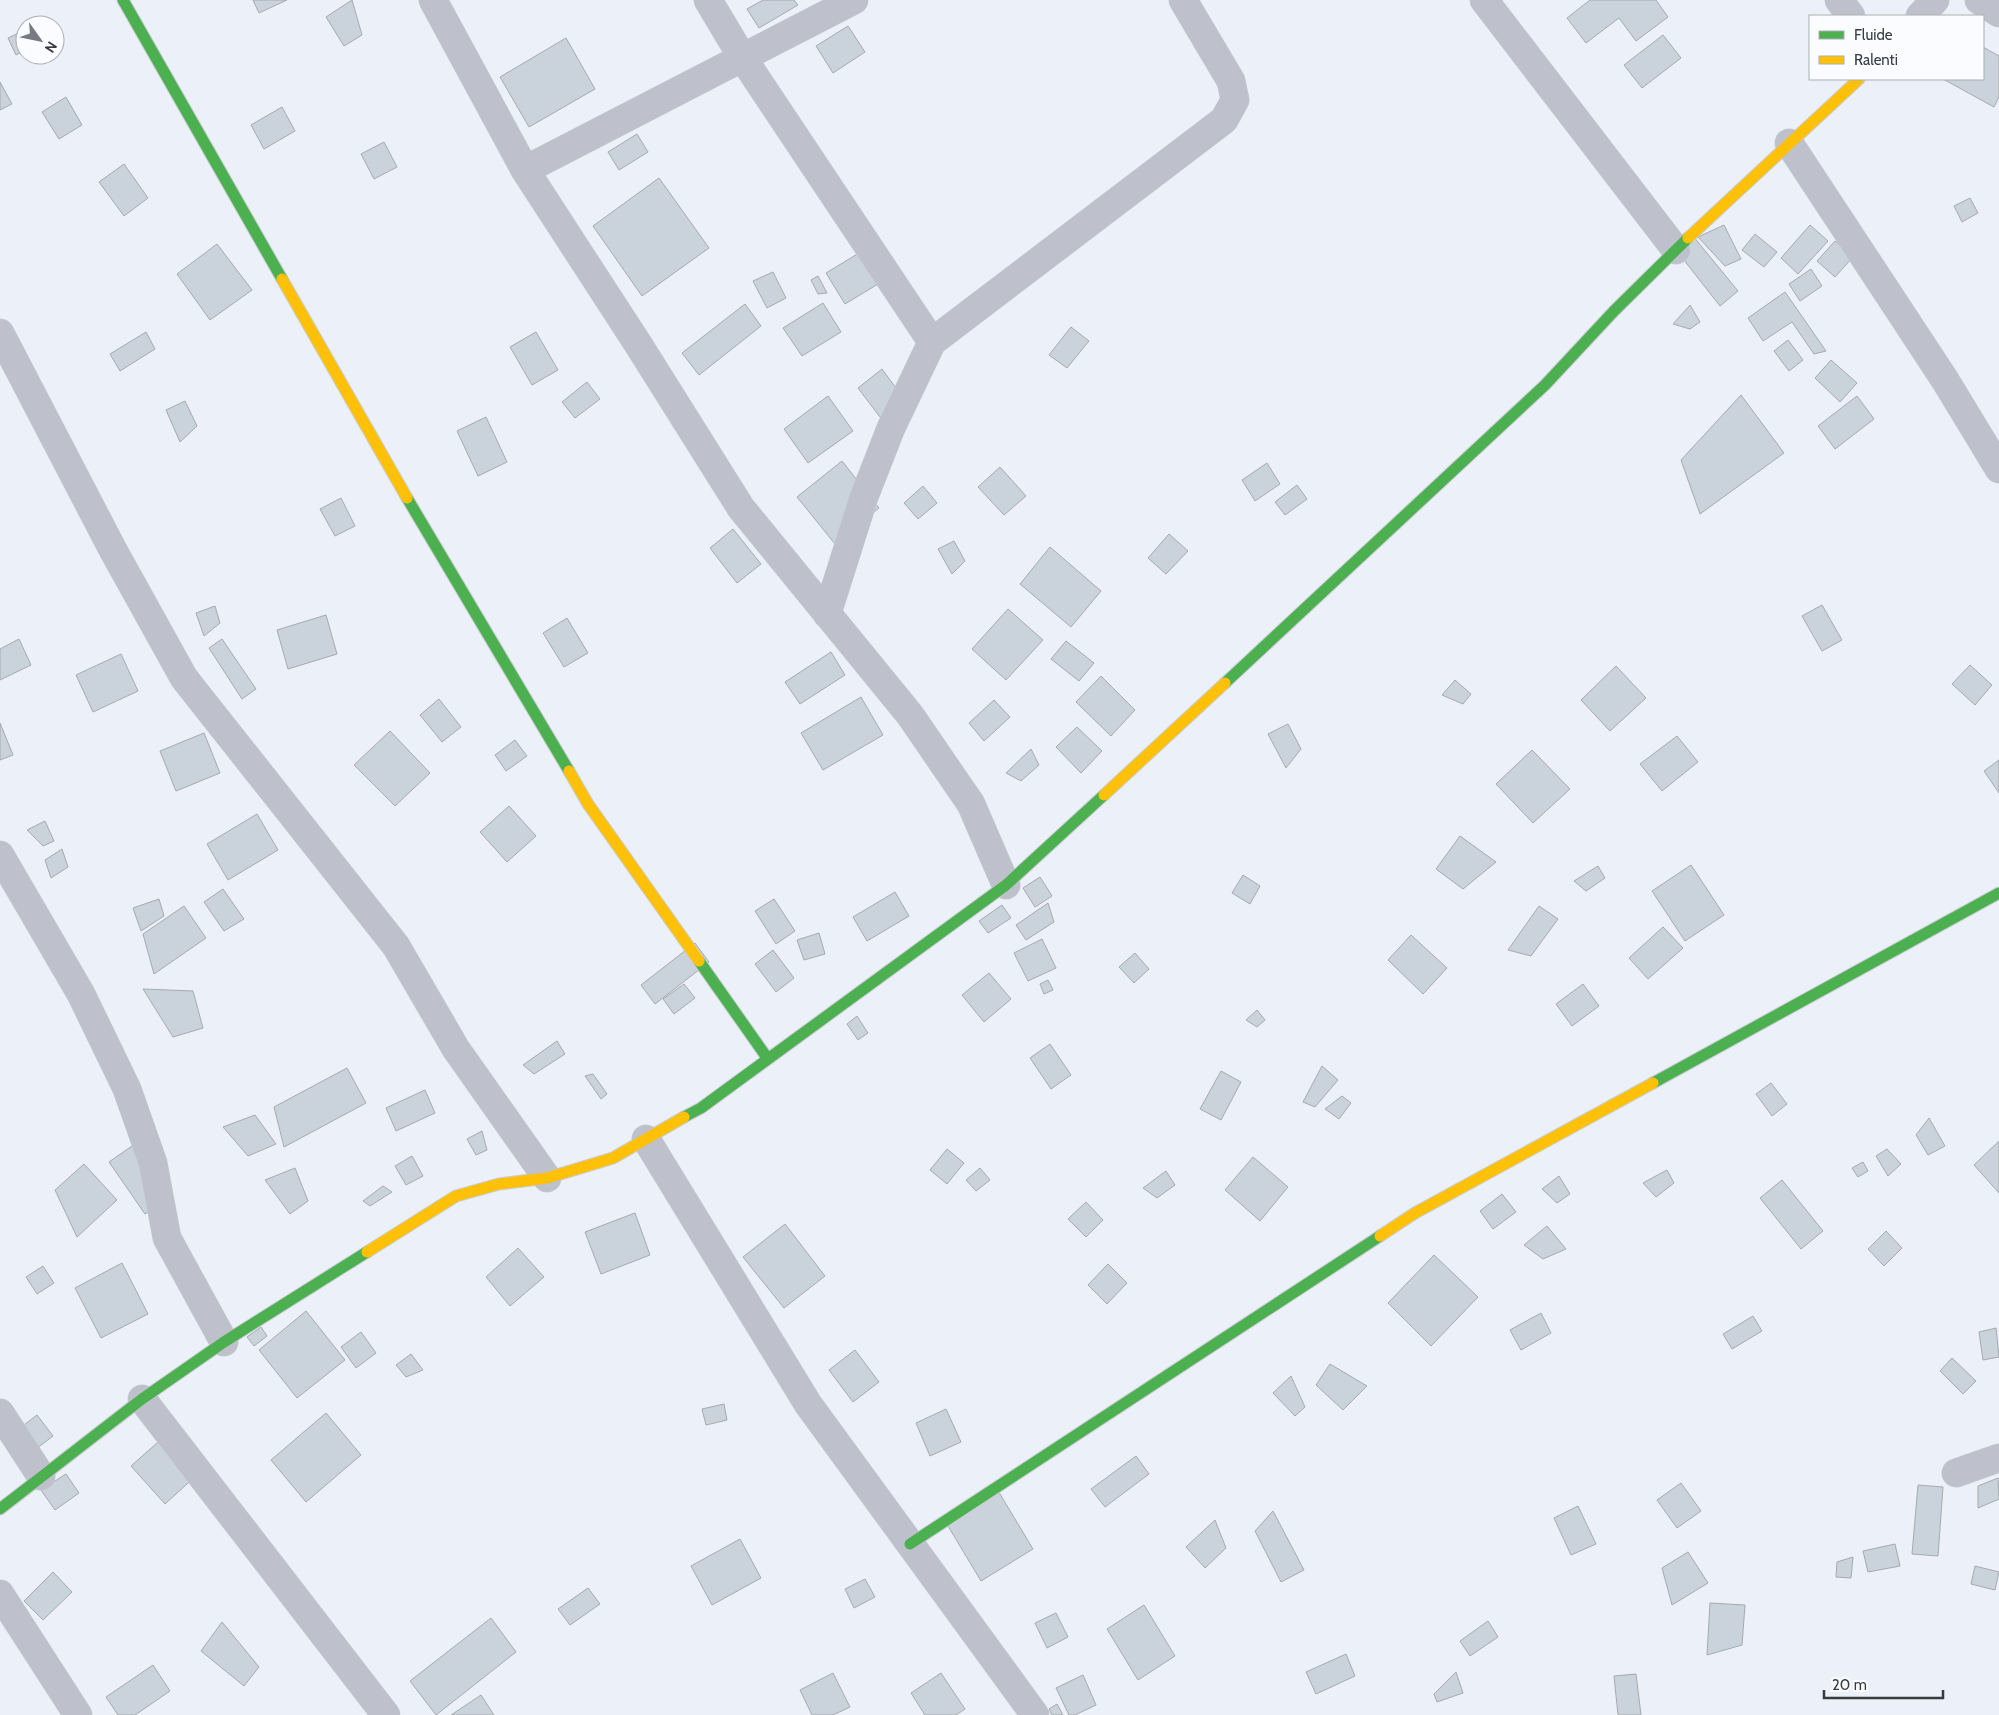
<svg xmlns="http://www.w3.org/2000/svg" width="1999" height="1715" font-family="Cabin,sans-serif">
	<rect width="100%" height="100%" fill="#ebf0f9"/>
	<!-- building -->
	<path fill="#cad3dc" stroke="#a5aaaf" d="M253,0H287L259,13Z
		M352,0L362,35L344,46L326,17Z
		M763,0H794L798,5L759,28L747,9Z
		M1590,0H1656L1668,17L1636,41L1619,18L1586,43L1567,18Z
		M848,26L865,52L833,73L816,46Z
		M25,30V50L16,55L8,38Z
		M1663,35L1681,58L1642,88L1624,65Z
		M566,38L595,89L529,127L500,77Z
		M1983,47L1999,56V97L1994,107L1943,79H1983Z
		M0,82L12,104L0,110Z
		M66,97L82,125L59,139L42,112Z
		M282,107L295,131L264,149L251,125Z
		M637,134L648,152L619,170L608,152Z
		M384,142L397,167L374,179L361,154Z
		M124,164L148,198L124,216L99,182Z
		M659,178L709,248L642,296L593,226Z
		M1970,198L1978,213L1962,222L1954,206Z
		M1724,225L1741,259L1725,266L1698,237Z
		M1810,225L1828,241L1798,274L1781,258Z
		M1755,234L1777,252L1764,267L1742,250Z
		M1693,236L1738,291L1720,306L1676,250Z
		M1835,241L1853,257L1835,277L1817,261Z
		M217,244L252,290L210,320L177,274Z
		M859,253L878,284L845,304L826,273Z
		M1811,269L1822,286L1800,301L1789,284Z
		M773,272L786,298L767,308L753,281Z
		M818,276L827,293L818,294L811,280Z
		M1785,292L1826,351L1814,354L1792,322L1763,341L1748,318Z
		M823,303L841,332L802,356L783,328Z
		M745,304L761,326L699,375L682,353Z
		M1690,305L1700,322L1690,329L1673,324Z
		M1071,327L1089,341L1067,368L1049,355Z
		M146,332L155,349L120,371L110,354Z
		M536,332L558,370L532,385L510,347Z
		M1788,340L1803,360L1789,371L1774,351Z
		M1831,360L1857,383L1840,402L1815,378Z
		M882,369L904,399L880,417L858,388Z
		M587,382L600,399L575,418L562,402Z
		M1741,395L1784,453L1700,514L1681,460Z
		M828,396L853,431L808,463L784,429Z
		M1857,396L1874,419L1835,449L1818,426Z
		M185,401L197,426L180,442L166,410Z
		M486,417L507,462L478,476L457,431Z
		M842,461L879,508L835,544L797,497Z
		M1267,463L1280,484L1255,501L1242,480Z
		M1000,467L1026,496L1004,515L978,487Z
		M1297,485L1307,499L1285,515L1275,502Z
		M923,486L937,503L918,519L904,503Z
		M341,498L355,526L335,536L320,509Z
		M733,529L761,564L737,583L710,548Z
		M1169,534L1188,551L1166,574L1148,558Z
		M954,541L965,561L952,574L938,549Z
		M1050,547L1101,591L1071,627L1020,584Z
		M1822,605L1842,640L1822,651L1802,616Z
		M215,606L220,623L204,636L196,613Z
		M1008,609L1043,640L1006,680L972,649Z
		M326,615L337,654L288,669L277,630Z
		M567,618L588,653L564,667L543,633Z
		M19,639L31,665L0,680V649Z
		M222,639L256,689L242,699L209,648Z
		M1066,641L1094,663L1079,681L1051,659Z
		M831,652L845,675L800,704L785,682Z
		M121,654L138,691L93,712L76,675Z
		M1970,665L1992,685L1975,705L1952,684Z
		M1616,666L1646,698L1610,731L1581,700Z
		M1101,676L1135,710L1111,736L1076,702Z
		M1455,680L1471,694L1463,704L1442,695Z
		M861,697L883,735L823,770L801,733Z
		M439,699L461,727L442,742L420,715Z
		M994,700L1010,717L984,741L969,723Z
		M0,723L13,755L0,760Z
		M1288,724L1301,749L1286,768L1268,734Z
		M1077,727L1102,751L1081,773L1056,747Z
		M390,731L430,773L395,806L354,765Z
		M204,733L220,773L176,791L160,751Z
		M1677,736L1698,762L1662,791L1640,764Z
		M515,740L527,756L506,771L495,755Z
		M1031,749L1039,765L1021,781L1006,773Z
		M1532,750L1570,789L1533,823L1496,784Z
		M1999,760V793L1984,771Z
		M509,806L536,836L507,862L480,832Z
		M257,814L278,850L228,880L207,844Z
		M45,821L54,841L43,846L27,830Z
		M1460,836L1496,862L1463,889L1436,869Z
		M62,849L68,867L51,878L45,860Z
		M1691,865L1724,915L1685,941L1652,891Z
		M1598,866L1605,878L1586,891L1574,881Z
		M1243,875L1260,886L1250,904L1232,893Z
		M1040,877L1052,896L1035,907L1023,888Z
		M223,889L244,919L224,931L204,902Z
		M895,892L909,916L867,941L853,917Z
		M159,899L164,916L141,931L133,908Z
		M774,899L795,931L776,944L755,911Z
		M1048,903L1054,922L1026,940L1016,925Z
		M1002,905L1011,918L988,933L979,921Z
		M184,906L206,938L154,974L143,934Z
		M1539,906L1558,919L1531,956L1508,950Z
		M1663,927L1683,948L1648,979L1629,958Z
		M819,933L825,954L804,960L797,940Z
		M1411,935L1447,968L1423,994L1388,960Z
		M1042,939L1056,968L1028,981L1014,953Z
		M695,943L709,962L655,1004L641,985Z
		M773,950L794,978L776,992L755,964Z
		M1135,953L1149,969L1134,983L1119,967Z
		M989,973L1011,999L984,1022L962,995Z
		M1048,980L1053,990L1044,994L1040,984Z
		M684,984L695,998L674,1014L663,999Z
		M1583,984L1599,1006L1572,1026L1556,1004Z
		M143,989L193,991L203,1028L173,1037Z
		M1257,1010L1265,1020L1257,1027L1246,1020Z
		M857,1016L868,1033L858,1040L847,1024Z
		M557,1041L565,1054L534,1074L523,1065Z
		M1050,1044L1071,1075L1051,1089L1030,1058Z
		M1322,1066L1338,1080L1315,1107L1303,1102Z
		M347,1068L366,1103L284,1147L274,1107Z
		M1221,1071L1241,1082L1221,1120L1200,1109Z
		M593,1074L607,1094L601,1099L585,1076Z
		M1771,1083L1787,1104L1772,1116L1756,1094Z
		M425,1090L435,1113L396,1131L386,1108Z
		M1342,1096L1351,1103L1339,1119L1325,1109Z
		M255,1115L276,1144L248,1156L223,1127Z
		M1929,1118L1945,1146L1928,1155L1916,1135Z
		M482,1131L487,1150L476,1155L467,1139Z
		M1999,1141V1193L1974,1165Z
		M132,1146L168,1199L145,1214L109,1162Z
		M947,1149L964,1163L947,1184L930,1170Z
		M1887,1149L1901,1164L1888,1176L1876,1156Z
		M412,1156L423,1176L406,1185L395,1166Z
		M1253,1157L1288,1187L1260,1221L1225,1190Z
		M1863,1162L1868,1171L1858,1177L1852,1168Z
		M84,1164L117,1200L77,1237L55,1190Z
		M295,1168L308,1201L290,1214L265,1180Z
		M980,1168L990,1180L976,1191L966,1180Z
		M1667,1170L1674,1183L1656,1197L1643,1183Z
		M1166,1171L1175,1185L1157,1198L1143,1188Z
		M1559,1176L1570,1194L1557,1203L1542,1189Z
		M1782,1180L1823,1231L1801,1249L1760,1198Z
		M383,1186L392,1192L370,1206L363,1201Z
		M1502,1194L1516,1212L1493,1229L1480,1211Z
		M1086,1202L1103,1220L1086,1237L1068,1219Z
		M635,1213L650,1255L601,1274L585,1232Z
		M785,1224L825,1276L784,1308L743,1257Z
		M1547,1226L1566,1249L1543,1259L1524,1245Z
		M1886,1231L1902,1248L1884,1266L1868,1249Z
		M518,1248L544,1277L510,1306L486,1277Z
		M1434,1255L1478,1297L1431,1346L1388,1303Z
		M122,1263L148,1314L101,1338L75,1288Z
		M1108,1264L1127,1283L1107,1304L1088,1285Z
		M43,1266L54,1283L37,1294L26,1277Z
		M306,1311L345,1360L297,1398L259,1350Z
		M1541,1313L1551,1333L1521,1350L1510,1330Z
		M1753,1316L1762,1331L1732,1349L1723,1334Z
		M261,1327L267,1336L254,1346L247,1337Z
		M1996,1328L1999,1357L1983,1360L1979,1332Z
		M361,1332L376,1353L356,1368L341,1347Z
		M855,1350L879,1382L853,1402L829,1370Z
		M411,1354L423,1370L406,1377L396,1365Z
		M1952,1358L1976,1381L1963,1394L1940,1371Z
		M1330,1364L1367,1386L1343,1410L1316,1385Z
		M1291,1376L1305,1407L1295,1416L1273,1393Z
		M724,1404L727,1420L706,1425L702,1409Z
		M946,1409L961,1442L930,1456L916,1423Z
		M326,1413L361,1455L306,1502L271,1460Z
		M37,1415L53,1436L36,1449L20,1428Z
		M175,1427L209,1464L165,1504L131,1466Z
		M1136,1456L1149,1474L1105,1507L1091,1489Z
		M66,1474L79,1493L55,1510L41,1490Z
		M1998,1478L1999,1499L1978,1508V1486Z
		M1681,1483L1701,1511L1677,1528L1657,1500Z
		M1918,1485L1943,1487L1938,1556L1912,1554Z
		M997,1489L1033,1549L981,1581L945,1521Z
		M1578,1506L1596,1544L1571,1555L1554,1518Z
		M1273,1511L1304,1570L1281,1582L1255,1531Z
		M1215,1520L1226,1548L1205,1568L1186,1547Z
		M740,1539L761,1578L712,1605L691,1566Z
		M1895,1544L1900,1566L1868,1572L1863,1551Z
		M1688,1552L1708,1583L1672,1605L1662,1568Z
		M1853,1557L1851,1578L1836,1577L1837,1562Z
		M1975,1566L1999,1572L1995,1590L1971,1584Z
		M53,1572L72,1592L43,1620L24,1601Z
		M865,1579L875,1597L854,1608L845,1589Z
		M588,1588L600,1604L570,1625L558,1609Z
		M1710,1603L1745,1605L1742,1645L1707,1655Z
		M1144,1605L1175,1656L1138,1680L1107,1629Z
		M1056,1613L1068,1637L1047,1648L1035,1623Z
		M491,1618L516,1652L436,1715L410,1681Z
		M1488,1621L1498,1637L1470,1656L1460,1641Z
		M222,1622L259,1667L244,1686L201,1651Z
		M1346,1654L1355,1676L1316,1694L1306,1672Z
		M153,1665L170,1691L135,1715H118L106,1697Z
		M1456,1672L1463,1693L1437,1702L1434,1694Z
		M833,1673L850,1707L833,1715H812L800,1690Z
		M941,1673L965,1709L956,1715H925L911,1693Z
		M1636,1674L1641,1715H1618L1614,1676Z
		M1083,1675L1096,1705L1075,1715H1069L1056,1688Z
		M481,1695L494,1715H451Z
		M1057,1704L1063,1715H1052L1049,1709Z"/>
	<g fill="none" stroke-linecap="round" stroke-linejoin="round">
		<defs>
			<path id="street" d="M433,0L525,170L638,344L741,508L910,715L971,804L1006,885
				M708,0L742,57L932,342
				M1484,0L1676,250
				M1839,0L1851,16
				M1979,0L1999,13
				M1920,16L1935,0
				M1789,143L1945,380L1999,469
				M525,170L854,0
				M0,333L113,550L184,678L396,946L456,1049L547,1178
				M827,614L864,497L891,428L932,342L1224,120L1235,100L1231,81L1183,0
				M0,855L81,994L127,1089L153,1163L167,1238L224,1342
				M646,1139L808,1404L1035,1715
				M142,1399L386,1715
				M0,1413L41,1476
				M1956,1473L1999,1458
				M0,1594L78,1715"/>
			<path id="fast" d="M123,0L282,279
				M407,498L569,771
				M1225,683L1545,385L1614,311L1688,238
				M699,961L768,1059
				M1653,1083L1999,893
				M684,1117L701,1108L1006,885L1104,795
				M0,1509L142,1399L224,1342L367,1252
				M910,1544L1380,1236"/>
			<path id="slow" d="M1688,238L1859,79
				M282,279L407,498
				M569,771L588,804L699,961
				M1104,795L1225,683
				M1380,1236L1415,1213L1653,1083
				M367,1252L456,1196L499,1184L547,1178L613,1158L684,1117"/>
		</defs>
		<!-- street casing -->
		<use href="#street" stroke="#c8cdd3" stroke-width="29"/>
		<!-- fast casing -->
		<use href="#fast" stroke="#c8cdd3" stroke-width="13"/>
		<!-- slow casing -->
		<use href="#slow" stroke="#c8cdd3" stroke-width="13"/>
		<!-- street -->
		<use href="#street" stroke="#bec0cc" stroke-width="28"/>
		<!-- fast -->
		<use href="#fast" stroke="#4caf50" stroke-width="11"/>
		<!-- slow -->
		<use href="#slow" stroke="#ffc107" stroke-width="11"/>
	</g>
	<!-- legend -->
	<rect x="1809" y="15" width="175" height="65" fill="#fafcff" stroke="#acafb3"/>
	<rect x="1819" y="31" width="25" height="8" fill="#4caf50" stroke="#acafb3"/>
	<text x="1854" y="40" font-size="15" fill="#373b41">Fluide</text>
	<rect x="1819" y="56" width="25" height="8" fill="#ffc107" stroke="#acafb3"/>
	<text x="1854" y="65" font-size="15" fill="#373b41">Ralenti</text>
	<!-- north arrow -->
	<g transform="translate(40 40) rotate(123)"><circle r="24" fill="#fafcff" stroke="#acafb3"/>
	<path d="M0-4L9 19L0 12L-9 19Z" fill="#767a81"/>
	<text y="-8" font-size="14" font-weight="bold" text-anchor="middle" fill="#373b41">N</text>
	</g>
	<!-- scale -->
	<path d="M1824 1690v8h119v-8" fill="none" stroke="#373b41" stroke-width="2.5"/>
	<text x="1832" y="1690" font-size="15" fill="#373b41" stroke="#fafcff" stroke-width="4" paint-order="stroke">20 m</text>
</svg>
